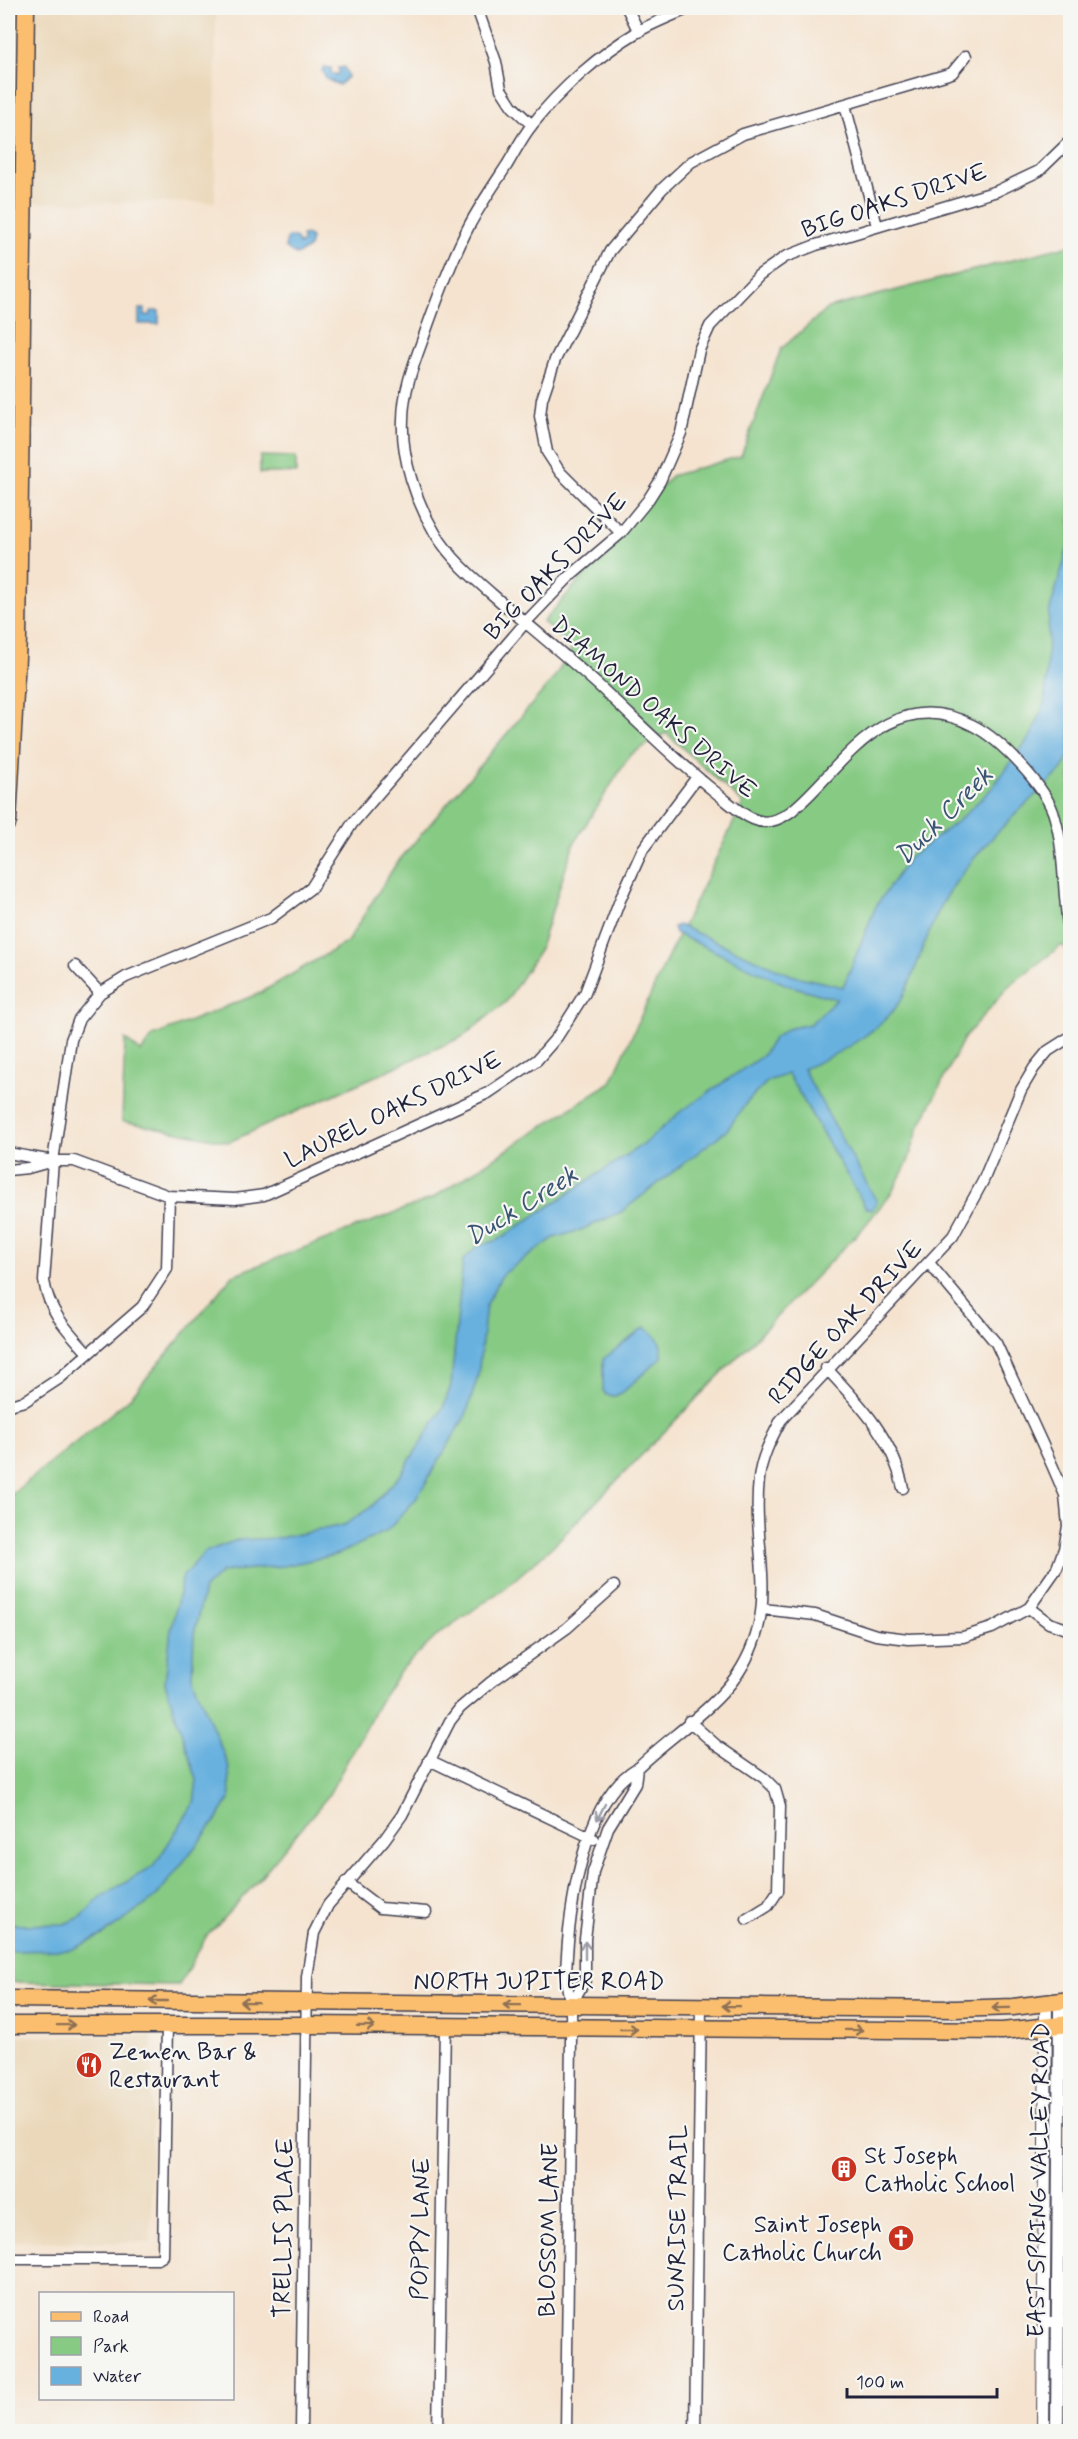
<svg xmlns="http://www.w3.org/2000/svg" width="1078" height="2439" font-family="Mynerve,sans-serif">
	<rect width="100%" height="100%" fill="#f6f6f2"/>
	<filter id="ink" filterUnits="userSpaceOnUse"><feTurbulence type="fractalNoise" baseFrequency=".0167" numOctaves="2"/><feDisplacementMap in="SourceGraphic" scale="12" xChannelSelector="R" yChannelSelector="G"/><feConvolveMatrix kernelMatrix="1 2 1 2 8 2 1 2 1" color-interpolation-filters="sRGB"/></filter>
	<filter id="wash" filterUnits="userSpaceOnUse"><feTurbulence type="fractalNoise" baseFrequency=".008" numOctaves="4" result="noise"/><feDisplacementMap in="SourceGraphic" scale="24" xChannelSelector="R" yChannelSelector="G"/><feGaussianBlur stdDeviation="1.35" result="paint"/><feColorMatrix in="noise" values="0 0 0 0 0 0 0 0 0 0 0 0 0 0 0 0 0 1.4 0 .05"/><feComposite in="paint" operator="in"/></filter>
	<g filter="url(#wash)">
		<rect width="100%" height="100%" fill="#f5e3cf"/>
		<!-- built -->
		<path fill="#ebd8ba" d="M8,8H216L215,202L31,203L28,674L8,673Z
			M8,2036H152L151,2243L8,2241Z"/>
		<!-- green -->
		<path fill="#86ca84" stroke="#547660" stroke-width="1.5" d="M1070,245V953L1062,945L1010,985L964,1038L918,1130L908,1162L892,1192L863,1228L554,1545L505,1588L440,1633L402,1669L380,1701L328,1796L253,1886L206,1937L179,1985L8,1982V1497L129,1399L233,1275L433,1198L611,1082L664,965L743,803L666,733L630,755L574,843L539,951L506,1002L462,1037L229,1142L122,1121L125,1039L141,1052L153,1036L260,993L347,942L396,864L554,678L572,648L543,622L671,476L741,456L781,349L828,308Z
			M260,456L296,457V473H260Z"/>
		<!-- water -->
		<path fill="#67b1df" stroke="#446a8d" stroke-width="1.5" d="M324,67L331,68V73L335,75L339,73L338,68L344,67L348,76L339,85L326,79L322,70Z
			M306,235L311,238L309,248L296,255L285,247L288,237H295L300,245L303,241L302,236Z
			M139,309H145V315H151V311H159V324H139Z
			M1070,541V753L1062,770C1022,808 978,846 948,894C929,924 920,962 904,994C888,1028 837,1055 803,1069L877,1202L872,1210L866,1208L788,1074L768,1081L747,1102L727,1130L621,1212L581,1230L554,1238L502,1275L486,1305L478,1376L466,1415L416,1499L387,1531L339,1554L284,1566L222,1572L204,1589L194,1634L192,1677L229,1767L230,1798L217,1819L155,1898L103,1935L71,1950L8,1951V1922L19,1925L64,1924L81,1917L102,1896L154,1866L194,1803L197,1780L165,1683L171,1629L183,1576L205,1552L237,1540L279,1538L344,1525L371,1507L401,1474L443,1408L451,1385L463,1260L478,1246L498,1240L645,1143L680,1112L762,1056L773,1039L787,1029L810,1024L837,999L787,985L675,933L673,927L679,925L791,975L843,987L876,906L909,858L959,820L992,788L1032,734L1045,702L1049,613Z
			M644,1328C656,1332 663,1345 662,1357L623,1392L615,1396L606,1395L603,1390V1359Z"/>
	</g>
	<g filter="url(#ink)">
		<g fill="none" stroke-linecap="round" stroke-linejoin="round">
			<defs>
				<path id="minor" d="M477,8L496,62L501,89L512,106L532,125
					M627,8L639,32
					M690,8C673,15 655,22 639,31C600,54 560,89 532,125C522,137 515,152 507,165C494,185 480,205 469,226C451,261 437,299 424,336C414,363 403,391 403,420C401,458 416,501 435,533C452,561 477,581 501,602C533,629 566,656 597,684C636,720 673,758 714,791C727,801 739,813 753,819C811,846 859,667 972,725C1000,739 1047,787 1055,818C1066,856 1062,898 1070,936
					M845,105L877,226
					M621,533L560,472L547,452L540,416L542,399L555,360L610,251L662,189L691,162L743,134L952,73L966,56
					M75,966L100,993
					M8,1153L53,1161H74L169,1196L235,1199L264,1195L488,1093L537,1060L557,1037L585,993L620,900L643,849L697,777
					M8,1170L28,1168L53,1161
					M87,1352C67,1330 49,1312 44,1281L53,1161L71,1040L79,1019L100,993L126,977L271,918L311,888L352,824L525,623L568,578L621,533L648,500L660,481L681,433L699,350L710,326L759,275L785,257L816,245L997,191L1039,171L1070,141
					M826,1368C860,1404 893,1438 903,1488
					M9,1405L25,1401L60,1378L142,1307L167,1269L169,1196
					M1029,1608L1049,1623L1070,1630
					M763,1609L815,1615L876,1635L908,1639L963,1637L992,1628L1029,1608L1057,1568L1064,1549L1068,1526L1065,1495L1052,1465L996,1343L929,1263
					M689,1721L716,1745L764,1778L775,1789L780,1806L778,1891L768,1906L747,1919
					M429,1760L594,1839
					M346,1882L380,1908L426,1912
					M571,2005L585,1980V1939L593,1872L608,1828L635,1784L637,1768
					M1060,2208H1070
					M8,2259H158L163,2256L167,2024
					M1050,2322H1070
					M301,2432L307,1977L314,1933L328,1905L384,1840L402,1815L450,1721L460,1708L491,1682L567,1628L614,1586
					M438,2432L445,2026
					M566,2432L571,2039C571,2027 572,2014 570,2002C569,1993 566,1984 566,1975C568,1916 581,1801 637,1768C668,1738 713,1710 737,1675C783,1606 751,1550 759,1479C761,1458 771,1439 781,1420L953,1236L983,1181L1021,1090L1034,1068L1048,1051L1070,1037
					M695,2432L701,2006"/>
				<path id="tertiary" d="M1043,2432L1046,2004
					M1057,2432L1060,2002"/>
				<path id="primary" d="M8,822L18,639L26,8
					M8,1999L955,2009L1013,2007L1070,2000
					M8,2025H307L1002,2031L1070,2024"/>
			</defs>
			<!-- minor casing -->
			<use href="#minor" stroke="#423f51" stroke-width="13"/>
			<!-- tertiary casing -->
			<use href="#tertiary" stroke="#423f51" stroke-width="14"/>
			<!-- primary casing -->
			<use href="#primary" stroke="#423f51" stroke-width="19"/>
			<!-- minor -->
			<use href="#minor" stroke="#fff" stroke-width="10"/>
			<!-- tertiary -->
			<use href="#tertiary" stroke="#fff" stroke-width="12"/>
			<!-- primary -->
			<use href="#primary" stroke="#fabe6e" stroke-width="16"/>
		</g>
		<!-- one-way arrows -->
		<defs><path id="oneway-shaft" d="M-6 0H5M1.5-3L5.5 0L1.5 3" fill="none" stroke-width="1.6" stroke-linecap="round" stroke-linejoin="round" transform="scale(1.5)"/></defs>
		<g stroke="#9c9ca7">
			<use href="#oneway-shaft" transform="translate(601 1812) rotate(116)"/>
			<use href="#oneway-shaft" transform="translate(585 1950) rotate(-90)"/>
		</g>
		<g stroke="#8e7054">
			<use href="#oneway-shaft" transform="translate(158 2001) rotate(180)"/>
			<use href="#oneway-shaft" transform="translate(249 2002) rotate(-179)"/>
			<use href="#oneway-shaft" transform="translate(512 2005) rotate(-179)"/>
			<use href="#oneway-shaft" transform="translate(731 2006) rotate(-179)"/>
			<use href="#oneway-shaft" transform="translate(1001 2008) rotate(179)"/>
			<use href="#oneway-shaft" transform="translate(66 2025) rotate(-1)"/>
			<use href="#oneway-shaft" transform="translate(366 2026) rotate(1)"/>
			<use href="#oneway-shaft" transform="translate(629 2029)"/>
			<use href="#oneway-shaft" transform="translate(854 2030) rotate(1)"/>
		</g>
	</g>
	<!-- icons -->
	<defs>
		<symbol id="restaurant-disc" viewBox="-11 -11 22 22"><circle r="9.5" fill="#c8321e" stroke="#f6f6f2"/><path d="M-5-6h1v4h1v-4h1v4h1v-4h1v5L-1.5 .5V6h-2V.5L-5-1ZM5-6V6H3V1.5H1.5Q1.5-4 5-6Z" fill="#fff"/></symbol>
		<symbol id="building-disc" viewBox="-11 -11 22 22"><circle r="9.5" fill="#c8321e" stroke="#f6f6f2"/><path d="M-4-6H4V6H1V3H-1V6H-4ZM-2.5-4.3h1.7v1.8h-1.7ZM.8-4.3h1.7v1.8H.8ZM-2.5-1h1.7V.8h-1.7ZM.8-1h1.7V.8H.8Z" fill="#fff"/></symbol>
		<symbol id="church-disc" viewBox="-11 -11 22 22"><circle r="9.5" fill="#c8321e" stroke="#f6f6f2"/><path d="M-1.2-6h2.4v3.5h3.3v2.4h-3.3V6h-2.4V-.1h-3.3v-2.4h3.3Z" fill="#fff"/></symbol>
	</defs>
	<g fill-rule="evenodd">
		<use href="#restaurant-disc" x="74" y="2050" width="30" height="30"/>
		<use href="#building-disc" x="829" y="2154" width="30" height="30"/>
		<use href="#church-disc" x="886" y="2223" width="30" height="30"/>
	</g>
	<g text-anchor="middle" stroke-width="4.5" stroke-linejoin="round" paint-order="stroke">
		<!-- street labels -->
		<g font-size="24" fill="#22223b" stroke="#f6f6f2">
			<text transform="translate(894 200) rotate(-18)" y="8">BIG OAKS DRIVE</text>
			<text transform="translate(555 566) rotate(-46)" y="8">BIG OAKS DRIVE</text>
			<text transform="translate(654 707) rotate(41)" y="8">DIAMOND OAKS DRIVE</text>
			<text transform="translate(393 1109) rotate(-26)" y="8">LAUREL OAKS DRIVE</text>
			<text transform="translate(845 1322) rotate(-47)" y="8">RIDGE OAK DRIVE</text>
			<text x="539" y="1989">NORTH JUPITER ROAD</text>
			<text transform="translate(1038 2180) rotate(-89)" y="8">EAST SPRING VALLEY ROAD</text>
			<text transform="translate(677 2218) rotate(-89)" y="8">SUNRISE TRAIL</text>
			<text transform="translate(283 2228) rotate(-89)" y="8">TRELLIS PLACE</text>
			<text transform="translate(420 2229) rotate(-89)" y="8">POPPY LANE</text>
			<text transform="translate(548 2230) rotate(-89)" y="8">BLOSSOM LANE</text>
		</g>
		<!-- poi labels -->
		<g font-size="24" fill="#22223b" stroke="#f6f6f2" text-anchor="start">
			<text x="109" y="2059">Zemen Bar &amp;<tspan x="109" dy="28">Restaurant</tspan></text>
			<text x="864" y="2163">St Joseph<tspan x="864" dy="28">Catholic School</tspan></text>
			<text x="882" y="2232" text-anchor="end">Saint Joseph<tspan x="882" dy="28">Catholic Church</tspan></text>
		</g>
		<!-- water labels -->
		<g font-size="26" font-style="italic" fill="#3a5474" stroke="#f6f6f2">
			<text transform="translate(943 815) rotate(-45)" y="9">Duck Creek</text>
			<text transform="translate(521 1205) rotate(-32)" y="9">Duck Creek</text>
		</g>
	</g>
	<!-- margin -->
	<rect width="1078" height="2439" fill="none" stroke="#f6f6f2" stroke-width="30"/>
	<!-- legend -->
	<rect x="39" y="2292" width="195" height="108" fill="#f6f6f2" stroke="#a1a1a9" stroke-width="1.5"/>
	<rect x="51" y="2312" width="30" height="9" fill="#fabe6e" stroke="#a1a1a9" stroke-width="1.5"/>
	<text x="93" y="2322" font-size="18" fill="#22223b">Road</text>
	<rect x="51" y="2337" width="30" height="18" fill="#86ca84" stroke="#a1a1a9" stroke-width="1.5"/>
	<text x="93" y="2352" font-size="18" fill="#22223b">Park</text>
	<rect x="51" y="2367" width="30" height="18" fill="#67b1df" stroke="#a1a1a9" stroke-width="1.5"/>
	<text x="93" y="2382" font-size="18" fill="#22223b">Water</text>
	<!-- scale -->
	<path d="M847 2388v9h150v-9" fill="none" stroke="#22223b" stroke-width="3"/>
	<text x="856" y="2388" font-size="18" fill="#22223b" stroke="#f6f6f2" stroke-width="4.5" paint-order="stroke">100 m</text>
</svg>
